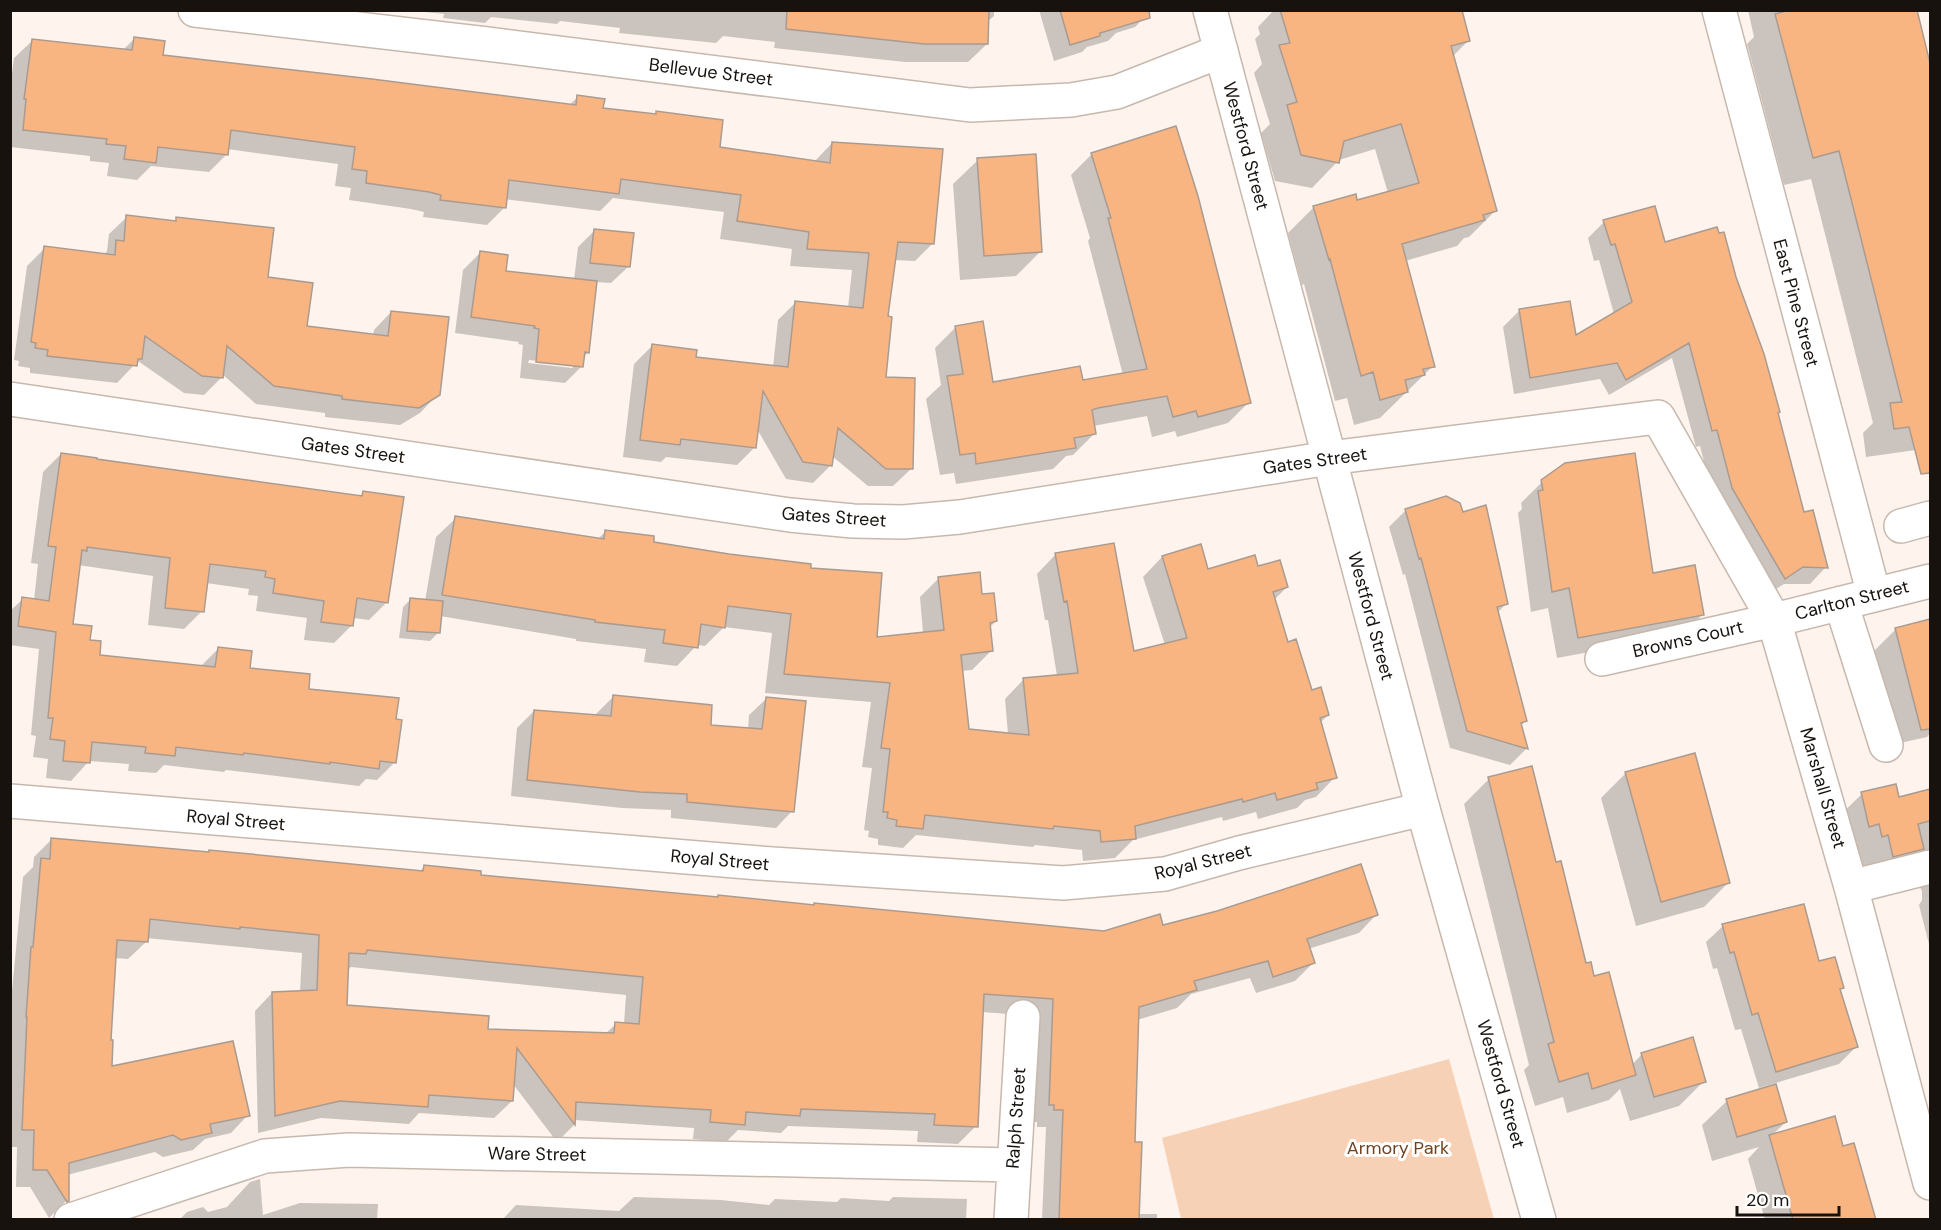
<svg xmlns="http://www.w3.org/2000/svg" width="1941" height="1230" font-family="'DM Sans',sans-serif">
	<rect width="100%" height="100%" fill="#fef4ed"/>
	<!-- green -->
	<path fill="#f7d1b6" d="M1449,1059L1494,1219H1181L1162,1138Z"/>
	<!-- shadow -->
	<path fill="#0003" fill-rule="evenodd" d="M405,10H994V16L987,22V44L968,62H905L774,48L775,42L723,36L716,43L619,33L620,28L560,21L557,24L491,17L485,23L443,18L444,14Z
		M1039,10H1152L1135,27L1116,33L1108,41L1087,47L1082,52L1054,61Z
		M1274,10H1381L1468,41L1452,57L1495,211L1469,237L1464,238L1457,246L1405,261L1433,366L1380,418L1354,425L1347,398L1335,401L1304,284L1302,285L1288,233L1314,207L1356,202L1388,193L1375,149L1339,160L1312,188L1275,181L1261,133L1270,124L1254,73L1262,64L1255,39L1260,34L1258,27Z
		M1748,10H1915L1930,69V448L1866,457L1863,433L1873,423L1811,179L1784,185L1747,44L1754,37Z
		M134,39L161,56L569,105L578,97L601,110L654,116L657,113L718,149L815,161L832,143L933,243L915,261L894,260L887,318L884,379L911,469L893,486H868L832,456L831,465L813,483L786,479L757,429L755,447L737,465L666,457L661,462L623,457L634,364L652,346L694,358L773,367L778,320L796,302L848,308L852,270L790,266L792,249L720,239L724,212L613,198L600,211L505,199L504,208L487,225L423,217L424,212L411,209L349,200L351,188L335,186L338,164L227,149L226,155L209,172L151,166L137,180L107,176L109,163L90,161V156L10,147V90L14,58L32,41L122,51Z
		M1092,154L1249,402L1228,423L1177,437L1175,431L1152,437L1147,416L1093,426L1094,434L1073,455L1066,456L1053,469L956,484L954,473L940,475L926,399L941,385L935,348L956,327L992,384L1082,382L1123,375L1088,241L1090,238L1071,175Z
		M978,160L1041,251L1016,276L960,280L953,184Z
		M127,217L174,222L177,219L267,278L305,327L373,336L374,330L391,312L438,394L420,413L400,425L325,417V413L256,404L222,374L221,378L204,395L184,393L138,361L117,383L30,373V368L18,366L19,361L14,360L27,266L45,248L104,255L107,251L109,234Z
		M1604,222L1664,244L1777,414L1803,514L1826,567L1810,584H1784L1768,594L1715,505L1700,446L1696,447L1672,358L1609,395L1600,379L1514,394L1503,327L1519,311L1575,337L1614,314L1599,260L1594,261L1588,238Z
		M595,230L628,267L611,283L596,282L588,352L583,358L581,367L565,383L520,378L523,345L518,344L519,342L455,333L463,270L480,253L504,272L574,280L578,247ZM529,360L575,365L572,368L528,363Z
		M61,454L359,497L363,493L387,602L369,620L353,618L352,625L334,643L304,640L307,618L256,611L258,596L248,595L249,589L206,583L202,611L184,629L148,625L153,576L78,565L71,625L88,642L99,656L200,667L218,649L249,669L394,721L395,762L377,780L366,779L359,786L226,770L224,772L164,765L156,773L128,771L129,764L89,761L71,781L46,778L48,759L33,757L36,736L31,735L39,649L10,645V611L23,599L34,600L38,564L31,563L43,472Z
		M1542,482L1652,574L1703,614L1682,635L1557,658L1548,608L1531,612L1518,513L1522,509L1521,503Z
		M1406,510L1461,514L1506,604L1497,613L1526,721L1520,726L1526,749L1510,765L1450,748L1405,574L1403,575L1389,527Z
		M456,518L597,540L605,532L652,543L809,569L875,639L923,633L920,597L939,578L981,596L996,621L989,628L991,651L972,670L961,671L968,730L1008,734L1005,699L1024,679L1057,676L1048,620H1045L1037,574L1056,554L1133,653L1165,645L1143,577L1162,557L1207,571L1257,568L1287,587L1274,600L1287,644L1311,692L1328,715L1320,723L1335,777L1316,797L1305,800L1297,808L1258,819L1256,812L1223,821L1222,817L1133,840L1115,858L1083,861L1082,850L1035,845L1033,847L916,835L903,848L878,845V839L868,837L869,831L864,830L872,768L862,767L871,702L765,693L772,633L724,627L705,646L697,645L677,666L644,662L646,649L576,641V639L440,616L438,633L430,641L399,638L403,607L411,599L425,601L436,537Z
		M1930,620V733L1927,737L1891,745L1868,657L1896,629Z
		M613,697L709,726L748,730L749,715L766,699L792,811L776,828L671,818V810L622,808L511,796L517,728L534,711L596,717V714Z
		M1626,773L1729,882L1704,907L1636,926L1601,798Z
		M1489,779L1555,863L1585,965L1593,977L1632,1065L1642,1054L1704,1081L1679,1106L1630,1121L1620,1089L1609,1100L1567,1113L1563,1097L1535,1106L1524,1070L1529,1065L1464,804Z
		M1930,790V948L1919,905L1922,900V891L1917,881L1866,883L1861,862L1855,863L1834,821L1862,794L1898,798Z
		M52,839L207,854L209,851L419,872L424,867L479,877L814,905L1104,932L1376,915L1359,933L1308,949L1313,963L1295,981L1256,993L1250,978L1191,994L1177,1008L1137,1020L1133,1143L1138,1214H1157V1220H1042L1046,1127H1037V1122H1032L1036,1016L982,1012L976,1126L958,1144L917,1142L918,1131L788,1126L781,1133L738,1130L726,1142L693,1139L694,1128L574,1120V1125L557,1142L513,1084L512,1101L494,1118L419,1113L409,1124L321,1118L258,1133L255,1011L272,993L300,992L302,953L146,938V942L128,959L115,958L109,1041L110,1068L248,1115L231,1133L205,1139L193,1150L163,1157L155,1152L67,1175V1200L49,1218L30,1187H16L17,1147H10V1011L23,877L33,867L34,857ZM351,967L626,995L624,1024H616L605,1034L487,1030L345,1007L347,971Z
		M1723,926L1818,963L1842,987L1839,990L1856,1047L1839,1064L1759,1088L1741,1029L1735,1030L1717,968L1713,969L1706,942Z
		M1727,1101L1786,1122L1771,1136L1874,1220H1765L1748,1159L1759,1147L1712,1161L1702,1125Z
		M260,1179L263,1215L300,1203L378,1204L377,1220H179L187,1212L203,1207L208,1212L227,1207L250,1182Z
		M634,1197L721,1200L769,1205L775,1199L837,1202L841,1198L889,1201L893,1197L967,1199L966,1220H502L516,1205L619,1211Z"/>
	<!-- building -->
	<path fill="#f8b582" stroke="#aa9b91" stroke-width="1.5" fill-rule="evenodd" d="M787,10H989L988,44H924L786,29Z
		M1060,10H1149L1150,18L1100,33V36L1070,45Z
		M1280,10H1462L1470,41L1451,46L1497,211L1483,215L1485,220L1402,244L1435,367L1423,369L1425,375L1405,380L1408,392L1380,400L1373,372L1361,376L1330,259L1329,260L1313,206L1356,194L1357,200L1419,183L1401,124L1344,141L1339,163L1301,155L1287,105L1297,102L1279,45L1290,43Z
		M1790,10H1917L1930,63V473L1921,474L1909,427L1894,429L1890,403L1902,402L1839,151L1813,158L1775,14Z
		M134,37L165,41L163,55L372,79L576,105L577,95L605,99L603,108L656,114V111L723,120L720,147L830,163L832,142L943,149L934,244L898,242L888,316L892,317L886,377L915,378L913,469H886L838,428L832,466L803,462L763,391L756,448L681,439L680,445L640,440L652,344L697,350L696,357L788,367L795,301L863,308L869,253L807,249L809,232L737,221L741,195L621,179L619,194L509,180L506,208L440,200L441,195L429,192L366,183L367,171L352,169L355,147L231,130L228,155L158,147L156,163L124,159L126,146L106,144L107,139L23,130L26,99H24L32,39L132,50Z
		M1176,126L1198,196L1251,403L1198,417L1196,411L1173,417L1167,396L1098,408L1092,410L1096,434L1074,438L1076,448L976,464L975,453L960,455L947,376L963,374L955,326L983,321L993,382L1080,366L1083,380L1147,369L1108,218H1111L1091,153Z
		M1036,154L1042,252L984,256L977,158Z
		M1655,206L1665,242L1717,227L1719,233L1724,232L1736,277L1764,354L1780,412L1778,413L1804,512L1813,510L1828,568L1803,567L1785,579L1732,488L1717,430L1712,431L1689,343L1626,380L1617,363L1530,378L1519,309L1570,301L1576,335L1632,302L1615,244L1611,245L1603,220Z
		M126,215L176,221V217L274,228L268,277L313,283L307,326L388,336L391,311L449,317L440,395L419,408L342,399V396L274,386L227,346L223,378L202,376L145,336L142,359H138L137,366L47,356L48,350L35,348L36,343L31,342L44,246L115,255L116,240L124,241Z
		M594,229L634,233L630,267L590,263Z
		M480,251L508,255L506,271L597,281L589,353L585,352L583,367L536,362L539,329L534,328L535,326L471,317Z
		M61,453L97,458V459L362,496L363,491L404,497L388,603L357,598L353,626L321,622L324,601L273,593L275,579L265,577L266,571L210,564L204,612L165,608L170,558L87,547V551L82,550L73,624L92,626L90,640L101,641L100,655L215,667L218,647L252,651L250,668L310,674L309,689L399,698L396,719L402,720L396,763L380,761L379,769L330,762V764L244,753L243,755L176,747L175,756L145,753L146,747L92,742L90,763L63,761L65,741L50,739L53,718H48L56,632L18,626L22,597L49,601L56,547L48,546Z
		M1635,453L1653,573L1695,565L1704,615L1578,638L1569,588L1552,592L1538,491L1543,490L1541,480L1565,463Z
		M1446,496L1460,503L1463,512L1486,505L1508,604L1497,607L1527,721L1521,723L1528,749L1467,731L1421,558L1419,559L1405,509Z
		M455,516L604,539L605,530L654,536V542L729,554L811,564V568L882,573L877,637L944,630L938,577L980,572L982,594L994,593L997,621L990,623L993,651L961,655L969,729L1029,735L1023,678L1078,673L1067,601L1064,602L1055,553L1114,543L1134,651L1187,638L1162,556L1201,544L1208,569L1255,555L1258,566L1280,560L1288,587L1273,592L1288,642L1296,639L1312,690L1321,687L1329,715L1320,718L1337,778L1316,783L1318,789L1277,800L1275,793L1243,802L1242,799L1135,826L1136,839L1101,842L1100,831L1054,826L1053,829L925,815L923,829L896,826L897,820L887,818L888,812H883L890,749L881,748L890,683L784,674L791,614L728,606L725,628L701,624L698,648L663,643L665,630L595,622V620L442,595Z
		M410,598L443,601L440,633L407,631Z
		M1930,619V729L1921,730L1895,628Z
		M613,695L712,705L711,725L762,729L766,697L806,701L794,812L687,802V794L640,792L527,780L534,710L611,716Z
		M1695,753L1730,883L1661,902L1625,772Z
		M1532,766L1556,862L1561,861L1586,963L1591,962L1594,976L1609,972L1636,1075L1592,1089L1588,1073L1559,1082L1548,1044L1554,1042L1488,777Z
		M1896,784L1899,797L1930,789V821L1918,824L1924,849L1893,857L1888,835L1882,837L1879,824L1869,827L1861,792Z
		M51,838L209,852V850L423,871L424,865L481,871V875L718,897V895L814,905V903L1104,931L1160,914L1163,925L1217,911L1361,864L1378,915L1307,939L1315,963L1273,977L1268,961L1194,981L1197,990L1139,1007L1135,1142H1142L1139,1220H1059L1063,1110H1054V1105H1049L1053,999L984,994L978,1127L934,1125L935,1114L801,1109L800,1116L746,1112L745,1125L710,1122L711,1110L576,1102L575,1125L517,1048L513,1101L429,1095L428,1107L340,1101L275,1116L272,992L317,990L319,935L240,927V929L150,919L148,942L117,940L111,1040H113L112,1066L233,1041L250,1116L210,1124L212,1133L181,1140L173,1135L69,1163V1201L67,1202L47,1170H33L34,1130H22L27,1017H26L31,947H33L41,858L50,859ZM367,950L643,977L639,1024L615,1022L614,1033L488,1029L489,1016L347,1005L349,953L366,954Z
		M1804,904L1819,961L1835,957L1844,988L1840,989L1858,1047L1776,1072L1758,1013L1752,1015L1734,952L1730,953L1722,924Z
		M1693,1037L1706,1082L1654,1097L1641,1053Z
		M1776,1084L1787,1122L1737,1137L1726,1099Z
		M1835,1116L1843,1146L1854,1143L1876,1220H1793L1769,1135Z"/>
	<g fill="none" stroke-linecap="round" stroke-linejoin="round">
		<defs>
			<path id="minor" d="M195,10L487,44L970,105L1071,100L1117,92L1221,51
				M1719,10L1874,595
				M10,399L790,515L853,521L903,522L960,517L1329,458L1658,417L1774,620L1851,887L1930,1183
				M1901,526L1930,518
				M1841,603L1886,745
				M1602,659L1774,620L1930,581
				M10,801L759,863L1063,883L1165,874L1239,853L1423,809
				M1851,887L1930,867
				M71,1220L265,1156L349,1150L1013,1165
				M1011,1220L1023,1017"/>
			<path id="major" d="M1210,10L1423,809L1539,1220"/>
		</defs>
		<!-- minor casing -->
		<use href="#minor" stroke="#c7b8ad" stroke-width="36"/>
		<!-- major casing -->
		<use href="#major" stroke="#c7b8ad" stroke-width="36"/>
		<!-- minor -->
		<use href="#minor" stroke="#fff" stroke-width="33"/>
		<!-- major -->
		<use href="#major" stroke="#fff" stroke-width="33"/>
	</g>
	<g text-anchor="middle" stroke-width="6" stroke-linejoin="round" paint-order="stroke">
		<!-- street labels -->
		<g font-size="18" fill="#17120e" stroke="#fff">
			<text transform="translate(711 72) rotate(7)" y="6">Bellevue Street</text>
			<text transform="translate(1246 146) rotate(75)" y="6">Westford Street</text>
			<text transform="translate(1796 303) rotate(75)" y="6">East Pine Street</text>
			<text transform="translate(353 450) rotate(8)" y="6">Gates Street</text>
			<text transform="translate(1315 461) rotate(-8)" y="6">Gates Street</text>
			<text transform="translate(834 517) rotate(4)" y="6">Gates Street</text>
			<text transform="translate(1852 600) rotate(-14)" y="6">Carlton Street</text>
			<text transform="translate(1371 616) rotate(75)" y="6">Westford Street</text>
			<text transform="translate(1688 639) rotate(-13)" y="6">Browns Court</text>
			<text transform="translate(1823 788) rotate(74)" y="6">Marshall Street</text>
			<text transform="translate(236 820) rotate(5)" y="6">Royal Street</text>
			<text transform="translate(720 860) rotate(5)" y="6">Royal Street</text>
			<text transform="translate(1203 862) rotate(-14)" y="6">Royal Street</text>
			<text transform="translate(1501 1084) rotate(74)" y="6">Westford Street</text>
			<text transform="translate(1016 1118) rotate(-86)" y="6">Ralph Street</text>
			<text transform="translate(537 1154) rotate(1)" y="6">Ware Street</text>
		</g>
		<!-- park labels -->
		<g font-size="18" fill="#70431f" stroke="#fff">
			<text x="1398" y="1154">Armory Park</text>
		</g>
	</g>
	<!-- border -->
	<rect width="1941" height="1230" fill="none" stroke="#17120e" stroke-width="24"/>
	<!-- scale -->
	<path d="M1737 1206v9h102v-9" fill="none" stroke="#17120e" stroke-width="3"/>
	<text x="1746" y="1206" font-size="18" fill="#17120e" stroke="#ffffff" stroke-width="4.5" paint-order="stroke">20 m</text>
</svg>
